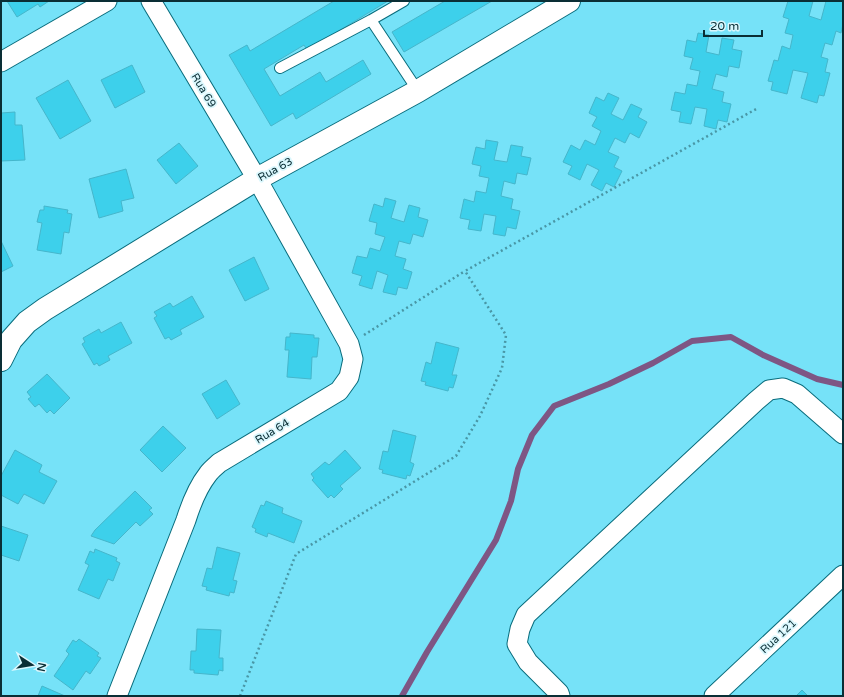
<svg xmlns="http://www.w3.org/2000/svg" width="844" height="697" font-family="'Varela Round',sans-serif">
	<rect width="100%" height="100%" fill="#76e2f8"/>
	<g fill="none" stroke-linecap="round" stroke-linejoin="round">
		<!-- stream -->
		<path stroke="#7e5684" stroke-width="6" d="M402,696L427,652L496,540L511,501L518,469L532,435L554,406L609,384L653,363L692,341L731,337L763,355L817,379L843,385"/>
	</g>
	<!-- building -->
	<path fill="#3dd0eb" stroke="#45b6cb" d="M7,1H49L40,7L38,4L17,17Z
		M334,1H388L307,50L304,45L264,69L280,96L320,72L326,82L363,60L371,74L296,119L293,113L271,126L229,55L247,45L250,51Z
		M445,1H492L404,52L392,32Z
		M788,1H813L809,16L821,20L826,1H843V24L841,33L836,31L832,45L825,43L821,57L828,59L825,72L830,73L824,96L819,95L817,103L801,98L808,73L793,70L787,94L771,90L773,82L768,81L774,60L778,61L782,46L790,49L793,35L785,33L789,19L783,17Z
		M698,33L709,35L706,52L719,55L722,38L734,40L732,49L742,51L739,68L729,66L727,77L716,74L712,89L724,92L722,102L731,104L727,122L718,120L716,129L704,126L707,109L695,107L691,124L679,122L681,112L671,110L675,92L685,94L687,84L697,86L700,71L690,69L693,58L684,56L687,40L696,42Z
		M132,65L145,92L115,108L101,80Z
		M68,80L91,121L60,139L36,98Z
		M608,93L619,98L611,114L623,120L631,104L642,109L638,117L647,122L639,138L630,133L625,143L615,138L608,152L619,157L614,167L622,171L614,187L606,183L602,191L591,185L599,170L587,164L580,180L568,174L572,166L563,162L571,145L580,150L585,140L595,145L601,131L592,126L597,117L589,113L596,97L604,101Z
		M15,112V125H22L25,160L1,161V113Z
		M486,140L498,142L494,160L507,162L511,145L523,147L521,156L531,158L527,175L517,173L515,184L504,181L501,196L513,199L511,209L520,211L516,229L507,227L505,236L493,234L496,216L484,214L481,231L468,229L470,220L460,218L464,199L474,202L476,191L486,193L489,178L479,176L481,166L472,164L476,147L485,149Z
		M179,143L198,166L176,184L157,160Z
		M126,169L134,198L121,201L123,211L99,218L89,179Z
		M385,198L396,201L391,218L404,222L409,205L420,208L418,217L428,220L423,237L413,234L410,244L399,241L395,256L406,259L403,269L412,272L407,289L398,287L396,295L383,292L388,275L377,271L372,289L359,285L362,276L352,273L357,256L367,258L370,248L380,251L385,237L375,234L377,223L369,221L374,204L383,207Z
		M44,206L68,210L67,213L72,214L69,233L64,232L61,254L37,250L42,223L37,222L40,210H44Z
		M1,241L13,266L1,272Z
		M254,257L269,289L245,301L229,270Z
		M192,296L204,317L180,330L182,334L171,340L169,337L165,339L154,318L157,316L154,312L170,303L173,307Z
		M121,322L132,343L108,356L110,360L99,366L97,363L94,365L82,344L85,342L83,338L99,329L101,333Z
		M290,333L314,335V338H319L317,357H312L311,379L287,377L289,350H285L286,337H290Z
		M436,342L459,348L452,375H457L453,388L449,387L448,391L425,385L426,382L421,381L426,362L431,364Z
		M47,374L70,398L54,414L50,410L47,413L39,404L35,407L28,399L31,397L27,392Z
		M226,380L240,404L217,419L202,394Z
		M163,426L186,448L162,472L140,450Z
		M393,430L416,436L410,462L414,464L410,476L407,475L406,479L382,473L383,470L379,469L383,451L388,452Z
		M15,450L42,465L39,472L57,481L44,504L24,494L18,504L1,495V476Z
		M345,450L361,468L340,486L343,489L334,498L331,495L328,498L312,480L314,478L311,474L325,462L329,465Z
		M135,491L152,508L149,510L153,514L140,526L136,522L114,544L91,536L95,530Z
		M266,501L283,508L282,513L302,521L294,543L268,533L267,537L255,532L256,529L252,527L261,505L264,506Z
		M1,526L28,535L19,561L1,555Z
		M217,547L240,553L233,580L237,581L234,593L230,592L229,596L206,590L207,587L202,586L207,568L212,569Z
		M95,549L117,558L116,561L120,563L113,581L108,579L99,599L78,590L89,565L85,563L90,551L94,553Z
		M197,629L221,630L219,658H223V671L219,670L218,675L194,673V670H190L191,651H196Z
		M79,639L99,653L97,656L101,658L90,674L86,671L73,690L54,676L69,654L66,651L73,640L76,642Z
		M42,686L65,696H38Z
		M802,690L808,696H796Z"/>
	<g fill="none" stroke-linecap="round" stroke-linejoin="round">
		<defs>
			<path id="service" d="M371,20L418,91
				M280,68L371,20L404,1"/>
			<path id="minor" d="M1,62L107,1
				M117,696L186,520C191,504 197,488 208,474C211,470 215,467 219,463L339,391L349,377L353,359L349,344L257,179L151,1
				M560,696L559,693L528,662L517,644L520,629L526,615L756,401L769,390L783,388L797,394L843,434
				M714,696L843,575"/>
			<path id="tertiary" d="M1,360L11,340L27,322L45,309L257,179L418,91L569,1"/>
		</defs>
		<!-- service casing -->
		<use href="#service" stroke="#096c7c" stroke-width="12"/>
		<!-- minor casing -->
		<use href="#minor" stroke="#096c7c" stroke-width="21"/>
		<!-- tertiary casing -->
		<use href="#tertiary" stroke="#096c7c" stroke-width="24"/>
		<!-- path -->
		<path stroke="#4997a6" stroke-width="2.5" stroke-dasharray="2 3" stroke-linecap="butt" d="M364,335L465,271
			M240,696L296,554L456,456L480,416L502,368L506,335L465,271L758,108"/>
		<!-- service -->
		<use href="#service" stroke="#fff" stroke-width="10"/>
		<!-- minor -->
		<use href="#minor" stroke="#fff" stroke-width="19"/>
		<!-- tertiary -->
		<use href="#tertiary" stroke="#fff" stroke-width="22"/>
	</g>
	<g text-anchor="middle" stroke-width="3.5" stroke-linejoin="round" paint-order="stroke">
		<!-- street labels -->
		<g font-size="11" fill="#0a2e35" stroke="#daf7fd">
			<text transform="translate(204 90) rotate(59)" y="4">Rua 69</text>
			<text transform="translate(275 169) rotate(-29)" y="4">Rua 63</text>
			<text transform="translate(272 431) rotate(-31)" y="4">Rua 64</text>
			<text transform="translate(778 636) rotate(-43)" y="4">Rua 121</text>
		</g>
	</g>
	<!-- border -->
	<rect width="844" height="697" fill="none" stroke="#0a2e35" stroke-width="4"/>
	<!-- north arrow -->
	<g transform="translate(32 665) rotate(102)" stroke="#daf7fd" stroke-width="3" paint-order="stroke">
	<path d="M0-3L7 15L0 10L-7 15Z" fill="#0a2e35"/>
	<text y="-6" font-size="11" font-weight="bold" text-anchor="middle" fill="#0a2e35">N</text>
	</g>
	<!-- scale -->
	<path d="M704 30v6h58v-6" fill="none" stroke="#0a2e35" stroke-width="2"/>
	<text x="710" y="30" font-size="12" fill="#0a2e35" stroke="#daf7fd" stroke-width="3" paint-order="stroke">20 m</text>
</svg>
